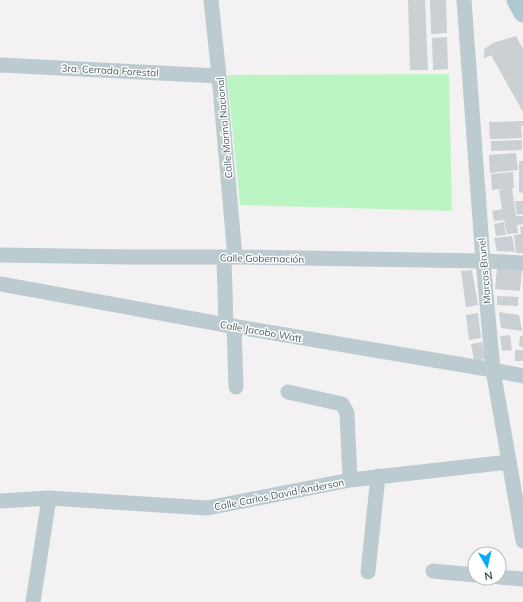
<svg xmlns="http://www.w3.org/2000/svg" width="523" height="602" font-family="Mulish,sans-serif">
	<rect width="100%" height="100%" fill="#f4f1f2"/>
	<!-- green -->
	<path fill="#bcf5c4" d="M449,74L452,211L240,205L227,75Z"/>
	<!-- building -->
	<path fill="#cad0d4" d="M408,0H425L428,70H410Z
		M430,0H446L447,33L431,34Z
		M516,36L523,49V112L491,55L484,58V49L493,43Z
		M447,37L448,69L433,70L432,38Z
		M523,121V126H521L522,138L490,139L489,122Z
		M522,140V150L491,151V141Z
		M516,153L518,170L490,173L489,155Z
		M519,161H523V193L519,192Z
		M513,172L514,188L492,190L491,174Z
		M512,188L516,216H523V224L517,225L518,233L507,234L504,220L494,221L492,211L502,209L499,190Z
		M515,201H523V214L517,215Z
		M504,222L506,235L496,236L494,224Z
		M523,226V253H516L514,235L521,234L520,227Z
		M512,236L515,252L497,251L494,238Z
		M497,268L522,270L520,291L495,289Z
		M472,270L478,305L466,307L461,271Z
		M497,296L518,297V306L497,305Z
		M499,312L519,315L522,331L501,328Z
		M478,313L481,338L469,340L466,315Z
		M510,335L512,350L502,351L500,336Z
		M520,336H523V347L519,346Z
		M482,342L485,359L474,361L471,344Z
		M515,350H523V361H515Z"/>
	<g fill="none" stroke-linecap="round" stroke-linejoin="round">
		<!-- minor -->
		<path stroke="#bbcbcf" stroke-width="15" d="M211,0L219,76L235,257
			M464,0L483,261L493,370L523,541
			M0,65L219,76
			M0,255L130,257H235L483,261L523,263
			M224,257L226,325
			M0,284L226,325L493,370L523,376
			M234,326L236,387
			M288,392L342,404L347,413L350,480
			M0,501L49,498L207,508L350,480L509,462
			M433,571L475,575
			M368,572L378,476
			M499,577L523,579
			M33,602L49,498"/>
		<!-- major -->
		<path stroke="#aec9d3" stroke-width="19" d="M516,0L523,13"/>
	</g>
	<g text-anchor="middle" stroke-width="3" stroke-linejoin="round" paint-order="stroke">
		<!-- street labels -->
		<g font-size="10" fill="#465b61" stroke="#fff">
			<text transform="translate(110 70) rotate(3)" y="4">3ra. Cerrada Forestal</text>
			<text transform="translate(224 128) rotate(-95)" y="4">Calle Marina Nacional</text>
			<text transform="translate(262 258) rotate(1)" y="4">Calle Gobernación</text>
			<text transform="translate(484 271) rotate(-95)" y="4">Marcos Brunel</text>
			<text transform="translate(261 331) rotate(10)" y="4">Calle Jacobo Watt</text>
			<text transform="translate(279 494) rotate(-11)" y="4">Calle Carlos David Anderson</text>
		</g>
	</g>
	<!-- north arrow -->
	<g transform="translate(487 566) rotate(171)"><circle r="19" fill="#ffffff" stroke="#b5bdc0"/>
	<path d="M0-3L7 15L0 10L-7 15Z" fill="#04aafb"/>
	<text y="-6" font-size="11" font-weight="bold" text-anchor="middle" fill="#465b61">N</text>
	</g>
</svg>
